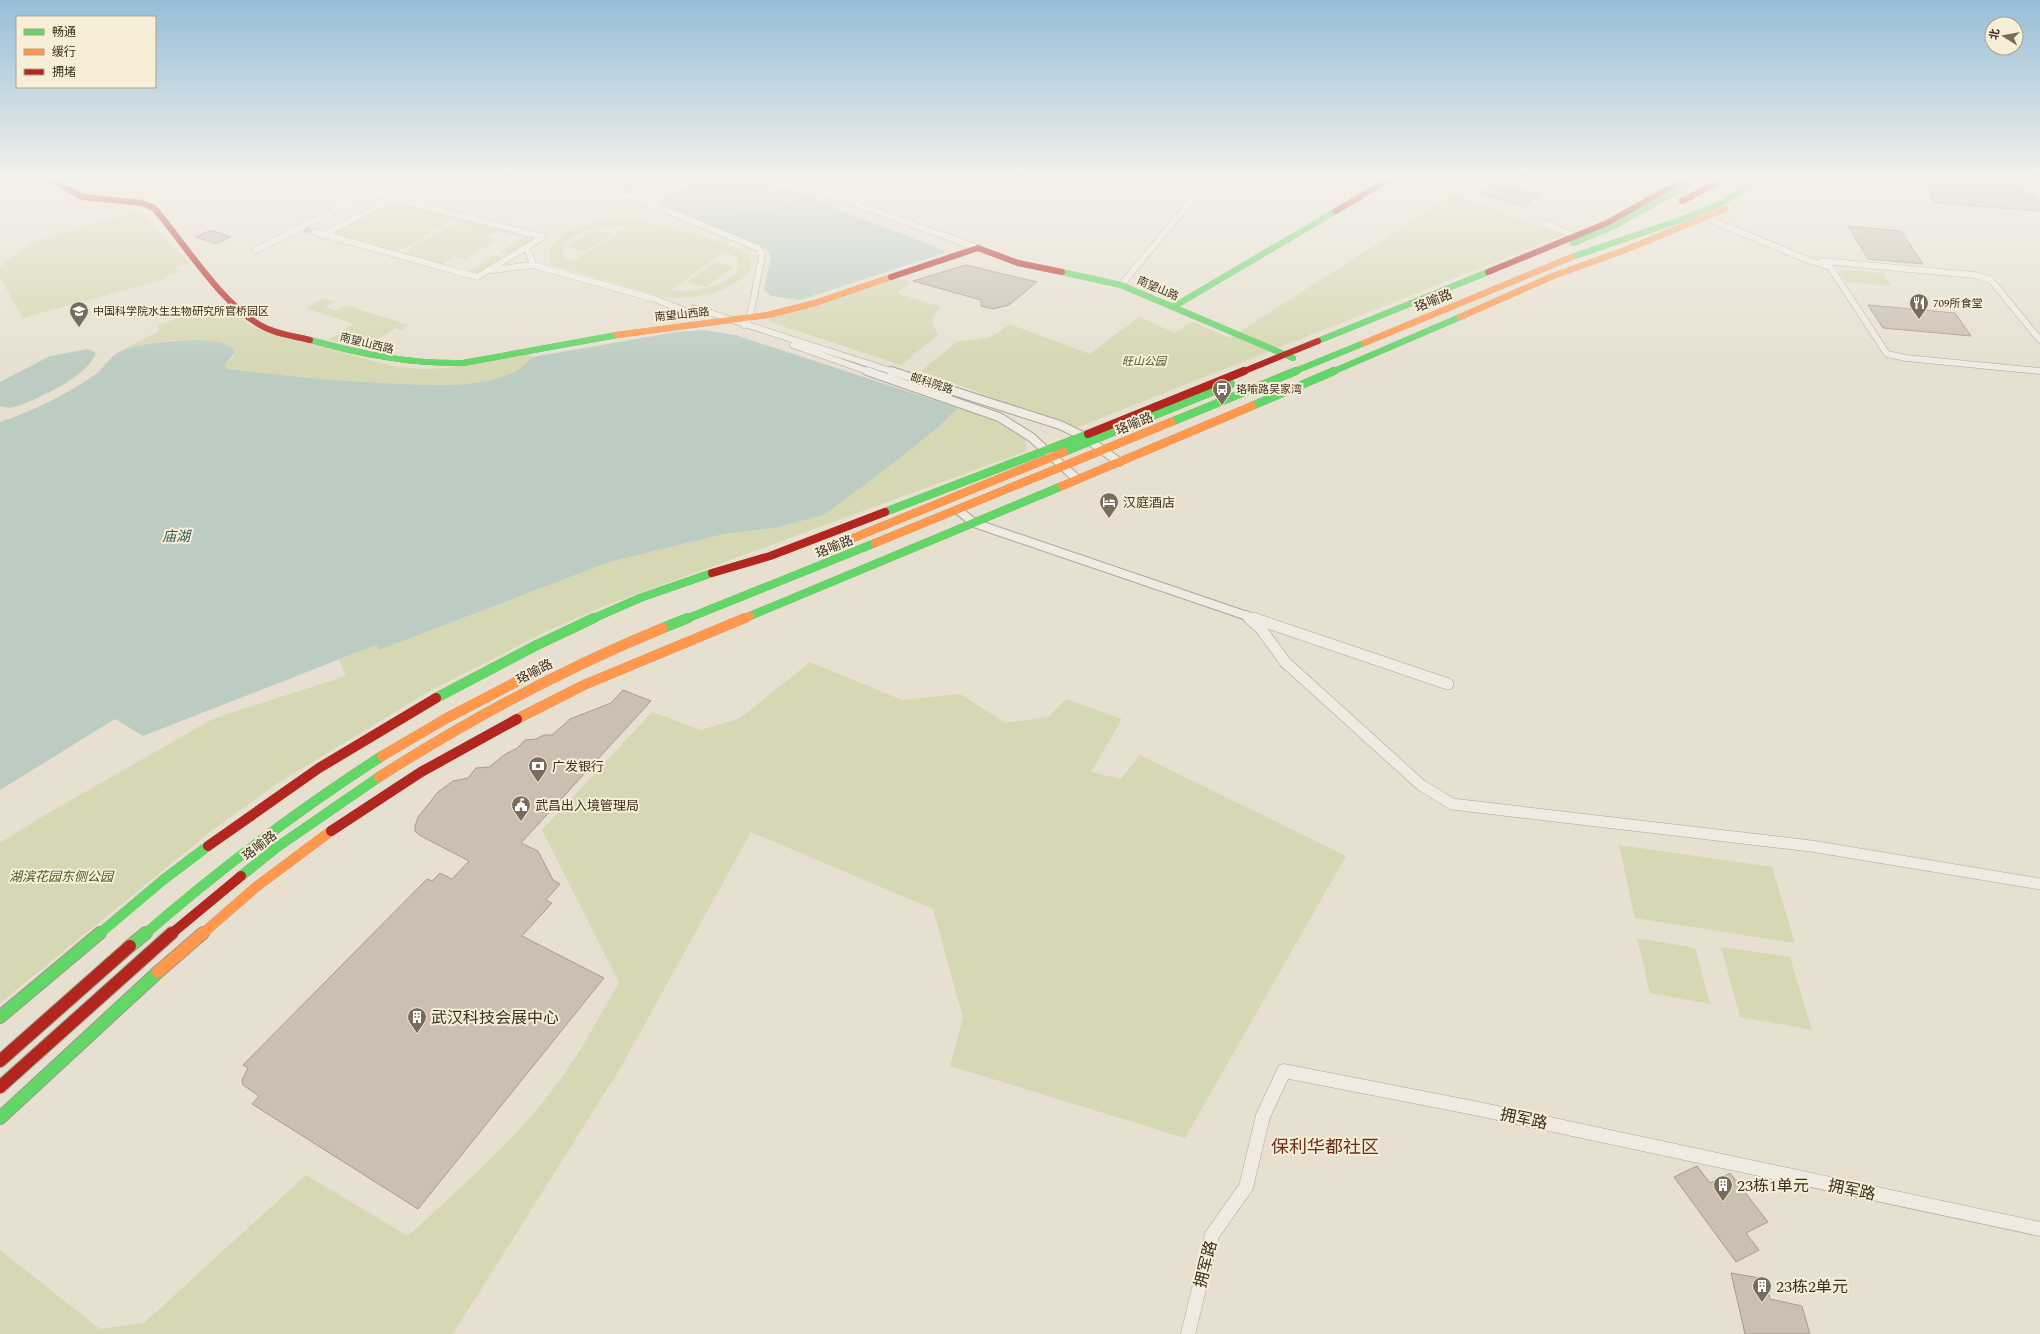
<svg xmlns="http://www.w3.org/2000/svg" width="2040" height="1334" font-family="Spectral,'Noto Sans SC',serif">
	<rect width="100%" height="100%" fill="#e7e0d1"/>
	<!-- farmland -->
	<path fill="#e6dfc2" d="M663,177H687L648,202L631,195Z"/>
	<!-- green -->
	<path fill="#d6d7b3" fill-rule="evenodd" d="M749,194L786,201L784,206L755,214L737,210L734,206L738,200Z
		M1453,195L1563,235L1076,428L921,371L958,341L974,340L989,337L996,334L1009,324L1090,354L1139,317L1175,333L1191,321L1230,338Z
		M394,201L459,217L396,252L331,234Z
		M137,211L189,263L175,267L179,272L164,277L165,279L23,318L0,278V267L31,243Z
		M463,218L538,238L510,255L499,252L523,238L498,231L487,238L497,240L466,259L455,256L443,264L403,253Z
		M609,220C617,220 625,219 634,220C651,223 739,244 747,254C765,277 715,294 700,296C688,298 676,298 664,297L548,264L552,261L549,254C554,230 589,224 609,220ZM616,226H629L572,262L564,257L562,248C574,230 597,227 616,226ZM725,251L736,258C748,285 687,294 671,290Z
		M595,229L613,234L584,252L566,247Z
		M494,255L505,258L480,274L469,271Z
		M715,262L734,267L706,287L687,282Z
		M1839,270L1883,273L1891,286L1846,282Z
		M896,278L911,282L897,293L941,307C932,317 929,324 939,334L901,365L770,322V318Z
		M324,298L335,302L325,307L336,311L346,305L408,325L401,330L396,328L370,344L390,351L385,354L328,340L354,324L306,308Z
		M227,303L248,324L268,333L393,366L420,369L446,368L530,353L532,357C527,362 522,368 516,371C481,389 438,385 400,384C342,382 285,376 228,369L224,366L234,356L221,344L192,340H171L122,350L159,331L157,325Z
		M958,408C983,415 1006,424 1026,440V451L602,607L547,631L426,693L275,785L209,833L0,1003V843L45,815L209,721L224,715L346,676L339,660L376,645L379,650L609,562L724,534L779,527L823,515L861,488L934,431Z
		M810,662L902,700L960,694L1006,723L1048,717L1066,699L1122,719L1091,772L1121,779L1140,755L1346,856L1185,1138L950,1066L963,1018L933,909L751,832L621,1067L453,1334H0V1250L100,1329L144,1323L306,1175L408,1236C455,1192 504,1151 544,1101C574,1064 596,1023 619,982L542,830L652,712L701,730L740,718Z
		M1619,845L1772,867L1795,943L1635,918Z
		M1637,938L1695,948L1710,1004L1650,993Z
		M1721,947L1790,957L1812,1030L1740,1017Z"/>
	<!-- water -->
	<path fill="#bcccc2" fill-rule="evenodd" d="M584,177H663L631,195Z
		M699,177H750L827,203L836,209L944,250V253L800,300L771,296L764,290L771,256L767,250L665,205L663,202ZM749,194L784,200L786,201L784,206L767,210L755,214L737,210L734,206L738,200Z
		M704,330L735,335L958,408L934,431L861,488L823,515L779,527L724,534L609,562L379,650L376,645L143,736L115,719L0,790V422C32,411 64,396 93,376C103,370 109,357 119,352C136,343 228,331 235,352L224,366L228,369C285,376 342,382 400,384C438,385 481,389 516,371C522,368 527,362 532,357L676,332Z
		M88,349L94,352L96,354C83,379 43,396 18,406L9,408L0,406V382L50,356Z"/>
	<!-- building -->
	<path fill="#cbbfb2" stroke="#a89c90" d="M1924,177H2006L2040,202V211L1937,203L1933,201Z
		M1492,184L1511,190L1514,187L1539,194L1524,207L1481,194Z
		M1848,226L1901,231L1923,264L1868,259Z
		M211,230L231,237L216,244L196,237Z
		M966,265L1037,282L1009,305L993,309L981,306V300L913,281Z
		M1868,305L1955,313L1971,336L1883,328Z
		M623,690L651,701L521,843L538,851L553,880L560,884L546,900L552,903L522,936L604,978L418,1209L252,1104L259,1096L243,1085L242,1080L248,1068L243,1065L427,879L432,881L440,873L452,879L469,861L419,835L415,831V826L418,817L438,792L453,781L468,778L476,768L489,767L504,755L517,748L525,740L536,739L544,735H552L570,719L611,703Z
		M1697,1166L1710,1183L1730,1173L1768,1222L1746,1233L1759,1250L1736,1262L1674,1177Z
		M1731,1273L1765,1279L1770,1299L1802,1306L1810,1334H1745Z"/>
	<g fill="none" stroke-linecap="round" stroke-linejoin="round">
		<!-- street-tunnel -->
		<path stroke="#c5bcae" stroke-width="6" stroke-dasharray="6 3.5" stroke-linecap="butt" d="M304,229L315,232
			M691,307L698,309"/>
		<defs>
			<path id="street-far3" d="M311,177L543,237
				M575,177L651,204L758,248L762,255L754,297
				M782,177L978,248
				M651,204L692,177
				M1697,214L1808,260L1830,267L1887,354L1906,358L2040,371
				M1544,223L1583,239
				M315,232L477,277L543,237
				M323,235L392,199
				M527,247L533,265
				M256,250L400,177
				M1822,261L1974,275L1991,280L2040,340
				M492,270L533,265L655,299L685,311
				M1121,285L1211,177
				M698,309L894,372
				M744,325L749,319L753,301
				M793,345L870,372"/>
			<path id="street-far2" d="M867,371L999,417L1031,437L1077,479
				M891,371L1060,425L1083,436L1119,462
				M958,510L974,523L1256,619
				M1246,615L1250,619"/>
			<path id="street-far1" d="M1249,618L1262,630L1285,662L1421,785L1452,804L1811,846L2040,884
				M1253,618L1448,684"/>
			<path id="street" d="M1188,1334L1212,1235L1246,1187L1263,1116L1284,1071L1479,1109L2040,1229"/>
			<path id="fast-far3" d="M1573,243L1614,226L1702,177
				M1572,257L1697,214L1723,202L1764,177
				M1062,272L1121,285L1293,358
				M1173,307L1336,211
				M310,340C361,354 410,364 463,363L617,335
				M1318,341L1488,272
				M1293,372L1364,343
				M1332,372L1460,317"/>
			<path id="fast-far2" d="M1252,406L1334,371
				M1171,422L1296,371
				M1064,452L1231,384
				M885,512L1088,434
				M750,616L1062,486
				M592,619L640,598L712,573
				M686,619L875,543"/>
			<path id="fast-far1" d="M663,628L688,618
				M436,698L537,645L594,618
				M241,876L276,848L379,777
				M99,934L163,880L208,846
				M145,934C220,869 298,810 382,756"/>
			<path id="fast" d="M130,946L146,933
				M0,1017L100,933
				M0,1118L158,972"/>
			<path id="slow-far3" d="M2028,177L2040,186
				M1460,317L1553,276L1625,250L1725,209
				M617,335L768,315L815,303L891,277
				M1364,343L1572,257"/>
			<path id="slow-far2" d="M1062,486L1252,406
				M875,543L1171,422
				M824,550L1064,452
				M743,619L750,616"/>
			<path id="slow-far1" d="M517,719L584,685L745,618
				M382,756L447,718L533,673
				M379,777C470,719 563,669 663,628
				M202,934L256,887L331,831"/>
			<path id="slow" d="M158,972L203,933"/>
			<path id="jam-far3" d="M48,177L82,197L142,203L154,208C185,244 220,302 260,325C275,334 294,336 310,340
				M1682,201L1728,177
				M1336,211L1393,177
				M1488,272L1607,223L1689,177
				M891,277L978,248L1018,263L1062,272
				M1242,372L1318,341"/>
			<path id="jam-far2" d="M1088,434L1244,371
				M712,573L770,556L885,512"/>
			<path id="jam-far1" d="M331,831L421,772L517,719
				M208,846L319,768L436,698
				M171,934L241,876"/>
			<path id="jam" d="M0,1061L130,946
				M0,1087L172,933"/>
		</defs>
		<!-- street-far3 casing -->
		<use href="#street-far3" stroke="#ada599" stroke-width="7"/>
		<!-- street-far2 casing -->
		<use href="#street-far2" stroke="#ada599" stroke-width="10"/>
		<!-- street-far1 casing -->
		<use href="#street-far1" stroke="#ada599" stroke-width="12"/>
		<!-- street casing -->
		<use href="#street" stroke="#ada599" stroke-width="15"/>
		<!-- fast-far3 casing -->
		<use href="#fast-far3" stroke="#9c958a" stroke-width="6"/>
		<!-- fast-far2 casing -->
		<use href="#fast-far2" stroke="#9c958a" stroke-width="8"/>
		<!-- fast-far1 casing -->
		<use href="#fast-far1" stroke="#9c958a" stroke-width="10"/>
		<!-- fast casing -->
		<use href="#fast" stroke="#9c958a" stroke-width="14"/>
		<!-- slow-far3 casing -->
		<use href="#slow-far3" stroke="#9c958a" stroke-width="6"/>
		<!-- slow-far2 casing -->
		<use href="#slow-far2" stroke="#9c958a" stroke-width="8"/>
		<!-- slow-far1 casing -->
		<use href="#slow-far1" stroke="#9c958a" stroke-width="10"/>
		<!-- slow casing -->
		<use href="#slow" stroke="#9c958a" stroke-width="14"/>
		<!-- jam-far3 casing -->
		<use href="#jam-far3" stroke="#9c958a" stroke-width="6"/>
		<!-- jam-far2 casing -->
		<use href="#jam-far2" stroke="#9c958a" stroke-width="8"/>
		<!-- jam-far1 casing -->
		<use href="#jam-far1" stroke="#9c958a" stroke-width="10"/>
		<!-- jam casing -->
		<use href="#jam" stroke="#9c958a" stroke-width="14"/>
		<!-- street-far3 -->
		<use href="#street-far3" stroke="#efebe3" stroke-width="6"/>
		<!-- street-far2 -->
		<use href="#street-far2" stroke="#efebe3" stroke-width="8"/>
		<!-- street-far1 -->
		<use href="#street-far1" stroke="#efebe3" stroke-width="11"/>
		<!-- street -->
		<use href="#street" stroke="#efebe3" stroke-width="14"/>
		<!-- fast-far3 -->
		<use href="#fast-far3" stroke="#63d668" stroke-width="6"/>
		<!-- fast-far2 -->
		<use href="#fast-far2" stroke="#63d668" stroke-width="8"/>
		<!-- fast-far1 -->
		<use href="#fast-far1" stroke="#63d668" stroke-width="10"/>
		<!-- fast -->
		<use href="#fast" stroke="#63d668" stroke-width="12"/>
		<!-- slow-far3 -->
		<use href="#slow-far3" stroke="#ff974d" stroke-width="6"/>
		<!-- slow-far2 -->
		<use href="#slow-far2" stroke="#ff974d" stroke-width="8"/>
		<!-- slow-far1 -->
		<use href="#slow-far1" stroke="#ff974d" stroke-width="10"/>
		<!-- slow -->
		<use href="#slow" stroke="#ff974d" stroke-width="12"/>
		<!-- jam-far3 -->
		<use href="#jam-far3" stroke="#b3261e" stroke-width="6"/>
		<!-- jam-far2 -->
		<use href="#jam-far2" stroke="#b3261e" stroke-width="8"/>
		<!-- jam-far1 -->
		<use href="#jam-far1" stroke="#b3261e" stroke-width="10"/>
		<!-- jam -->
		<use href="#jam" stroke="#b3261e" stroke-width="12"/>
	</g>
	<!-- sky -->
	<linearGradient id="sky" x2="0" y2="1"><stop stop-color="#96bed9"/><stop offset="0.49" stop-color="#f4f1ea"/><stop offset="1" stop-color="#f4f1ea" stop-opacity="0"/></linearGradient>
	<rect width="2040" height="364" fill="url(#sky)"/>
	<!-- icons -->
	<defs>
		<symbol id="restaurant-pin" viewBox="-11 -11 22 30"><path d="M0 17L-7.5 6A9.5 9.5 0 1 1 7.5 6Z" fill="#786c5e" stroke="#f7eed8"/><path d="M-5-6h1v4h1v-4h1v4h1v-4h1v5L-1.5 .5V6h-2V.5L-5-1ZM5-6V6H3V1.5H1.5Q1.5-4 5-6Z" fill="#fff"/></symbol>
		<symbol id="university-pin" viewBox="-11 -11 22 30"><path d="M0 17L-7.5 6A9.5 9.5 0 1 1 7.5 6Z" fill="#786c5e" stroke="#f7eed8"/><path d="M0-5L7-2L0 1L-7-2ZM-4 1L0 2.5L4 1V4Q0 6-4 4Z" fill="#fff"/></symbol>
		<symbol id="bus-pin" viewBox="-11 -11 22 30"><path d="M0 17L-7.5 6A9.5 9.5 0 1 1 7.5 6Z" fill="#786c5e" stroke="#f7eed8"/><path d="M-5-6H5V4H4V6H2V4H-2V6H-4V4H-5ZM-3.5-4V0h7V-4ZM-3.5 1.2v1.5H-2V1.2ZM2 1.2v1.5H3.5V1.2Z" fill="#fff"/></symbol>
		<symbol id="hotel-pin" viewBox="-11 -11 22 30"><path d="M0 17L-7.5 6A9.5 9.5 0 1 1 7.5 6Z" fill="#786c5e" stroke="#f7eed8"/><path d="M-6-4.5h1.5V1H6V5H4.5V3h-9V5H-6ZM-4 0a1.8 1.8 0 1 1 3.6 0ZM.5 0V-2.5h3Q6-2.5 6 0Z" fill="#fff"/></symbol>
		<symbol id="bank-pin" viewBox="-11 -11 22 30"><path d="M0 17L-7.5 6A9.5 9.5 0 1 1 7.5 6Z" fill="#786c5e" stroke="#f7eed8"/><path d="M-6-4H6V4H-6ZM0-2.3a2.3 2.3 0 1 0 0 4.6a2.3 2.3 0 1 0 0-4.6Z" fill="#fff"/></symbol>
		<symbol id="civic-pin" viewBox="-11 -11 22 30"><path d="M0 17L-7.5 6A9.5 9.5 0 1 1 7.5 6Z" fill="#786c5e" stroke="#f7eed8"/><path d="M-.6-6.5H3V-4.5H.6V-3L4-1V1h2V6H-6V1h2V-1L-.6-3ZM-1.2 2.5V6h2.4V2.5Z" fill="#fff"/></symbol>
		<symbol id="building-pin" viewBox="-11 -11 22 30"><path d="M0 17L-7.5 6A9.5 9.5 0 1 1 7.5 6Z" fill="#786c5e" stroke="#f7eed8"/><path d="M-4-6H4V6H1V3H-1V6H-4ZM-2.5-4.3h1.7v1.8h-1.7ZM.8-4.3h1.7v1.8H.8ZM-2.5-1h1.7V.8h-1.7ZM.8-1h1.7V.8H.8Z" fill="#fff"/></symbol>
	</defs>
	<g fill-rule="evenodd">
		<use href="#restaurant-pin" x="1908" y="292" width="22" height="30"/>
		<use href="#university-pin" x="68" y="300" width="22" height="30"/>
		<use href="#bus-pin" x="1211" y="378" width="22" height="30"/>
		<use href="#hotel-pin" x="1098" y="491" width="22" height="30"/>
		<use href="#bank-pin" x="527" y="755" width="22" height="30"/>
		<use href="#civic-pin" x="510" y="794" width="22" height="30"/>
		<use href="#building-pin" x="406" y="1006" width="22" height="30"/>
		<use href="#building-pin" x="1712" y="1174" width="22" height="30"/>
		<use href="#building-pin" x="1751" y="1275" width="22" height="30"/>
	</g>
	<g text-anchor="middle" stroke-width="4" stroke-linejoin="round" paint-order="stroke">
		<!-- far-street labels -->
		<g font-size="11" fill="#3d2e20" stroke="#f7eed8">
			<text transform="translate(1158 288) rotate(23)" y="4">南望山路</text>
			<text transform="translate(682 314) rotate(-6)" y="4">南望山西路</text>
			<text transform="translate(367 343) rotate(14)" y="4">南望山西路</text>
			<text transform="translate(932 383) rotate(18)" y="4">邮科院路</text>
		</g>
		<!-- far-poi labels -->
		<g font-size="11" fill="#3d2e20" stroke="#f7eed8" text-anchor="start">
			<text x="1933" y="307">709所食堂</text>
			<text x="93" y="315">中国科学院水生生物研究所官桥园区</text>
			<text x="1236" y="393">珞喻路吴家湾</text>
		</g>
		<!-- far-park labels -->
		<g font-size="11" font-style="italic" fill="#4d5a26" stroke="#f7eed8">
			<text x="1144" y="365">旺山公园</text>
		</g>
		<!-- street labels -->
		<g font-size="13" fill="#3d2e20" stroke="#f7eed8">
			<text transform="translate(1433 300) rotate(-22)" y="5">珞喻路</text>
			<text transform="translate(1134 423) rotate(-22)" y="5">珞喻路</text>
			<text transform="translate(834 546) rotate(-22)" y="5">珞喻路</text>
			<text transform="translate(534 671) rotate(-27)" y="5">珞喻路</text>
			<text transform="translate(259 845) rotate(-38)" y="5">珞喻路</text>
		</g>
		<!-- poi labels -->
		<g font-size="13" fill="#3d2e20" stroke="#f7eed8" text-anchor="start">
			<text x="1123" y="507">汉庭酒店</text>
			<text x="552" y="771">广发银行</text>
			<text x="535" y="810">武昌出入境管理局</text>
		</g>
		<!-- park labels -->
		<g font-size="13" font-style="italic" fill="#4d5a26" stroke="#f7eed8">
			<text x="61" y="881">湖滨花园东侧公园</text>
		</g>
		<!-- water labels -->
		<g font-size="14" font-style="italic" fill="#2f5d5a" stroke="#f7eed8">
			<text x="176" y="541">庙湖</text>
		</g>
		<!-- near-poi labels -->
		<g font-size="16" fill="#3d2e20" stroke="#f7eed8" text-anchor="start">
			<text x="431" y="1023">武汉科技会展中心</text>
			<text x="1737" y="1191">23栋1单元</text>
			<text x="1776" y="1292">23栋2单元</text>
		</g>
		<!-- near-street labels -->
		<g font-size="16" fill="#3d2e20" stroke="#f7eed8">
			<text transform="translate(1524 1118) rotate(12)" y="6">拥军路</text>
			<text transform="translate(1852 1189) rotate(12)" y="6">拥军路</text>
			<text transform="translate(1205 1264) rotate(-76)" y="6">拥军路</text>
		</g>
		<!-- near-quarter labels -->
		<g font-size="18" fill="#6b2e1e" stroke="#f7eed8">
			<text x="1325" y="1153">保利华都社区</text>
		</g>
	</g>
	<!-- legend -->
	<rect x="16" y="16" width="140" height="72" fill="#f7eed8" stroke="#ada18e"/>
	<rect x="24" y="29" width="20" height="6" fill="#63d668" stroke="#ada18e"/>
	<text x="52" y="36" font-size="12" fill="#3d2e20">畅通</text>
	<rect x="24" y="49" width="20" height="6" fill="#ff974d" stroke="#ada18e"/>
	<text x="52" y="56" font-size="12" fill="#3d2e20">缓行</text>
	<rect x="24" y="69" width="20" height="6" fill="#b3261e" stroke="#ada18e"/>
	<text x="52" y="76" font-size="12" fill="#3d2e20">拥堵</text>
	<!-- north arrow -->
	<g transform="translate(2004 36) rotate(281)"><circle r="19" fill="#f7eed8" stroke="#ada18e"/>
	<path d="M0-3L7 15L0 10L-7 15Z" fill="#786c5e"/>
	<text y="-6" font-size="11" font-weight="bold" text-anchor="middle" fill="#3d2e20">北</text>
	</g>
</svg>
